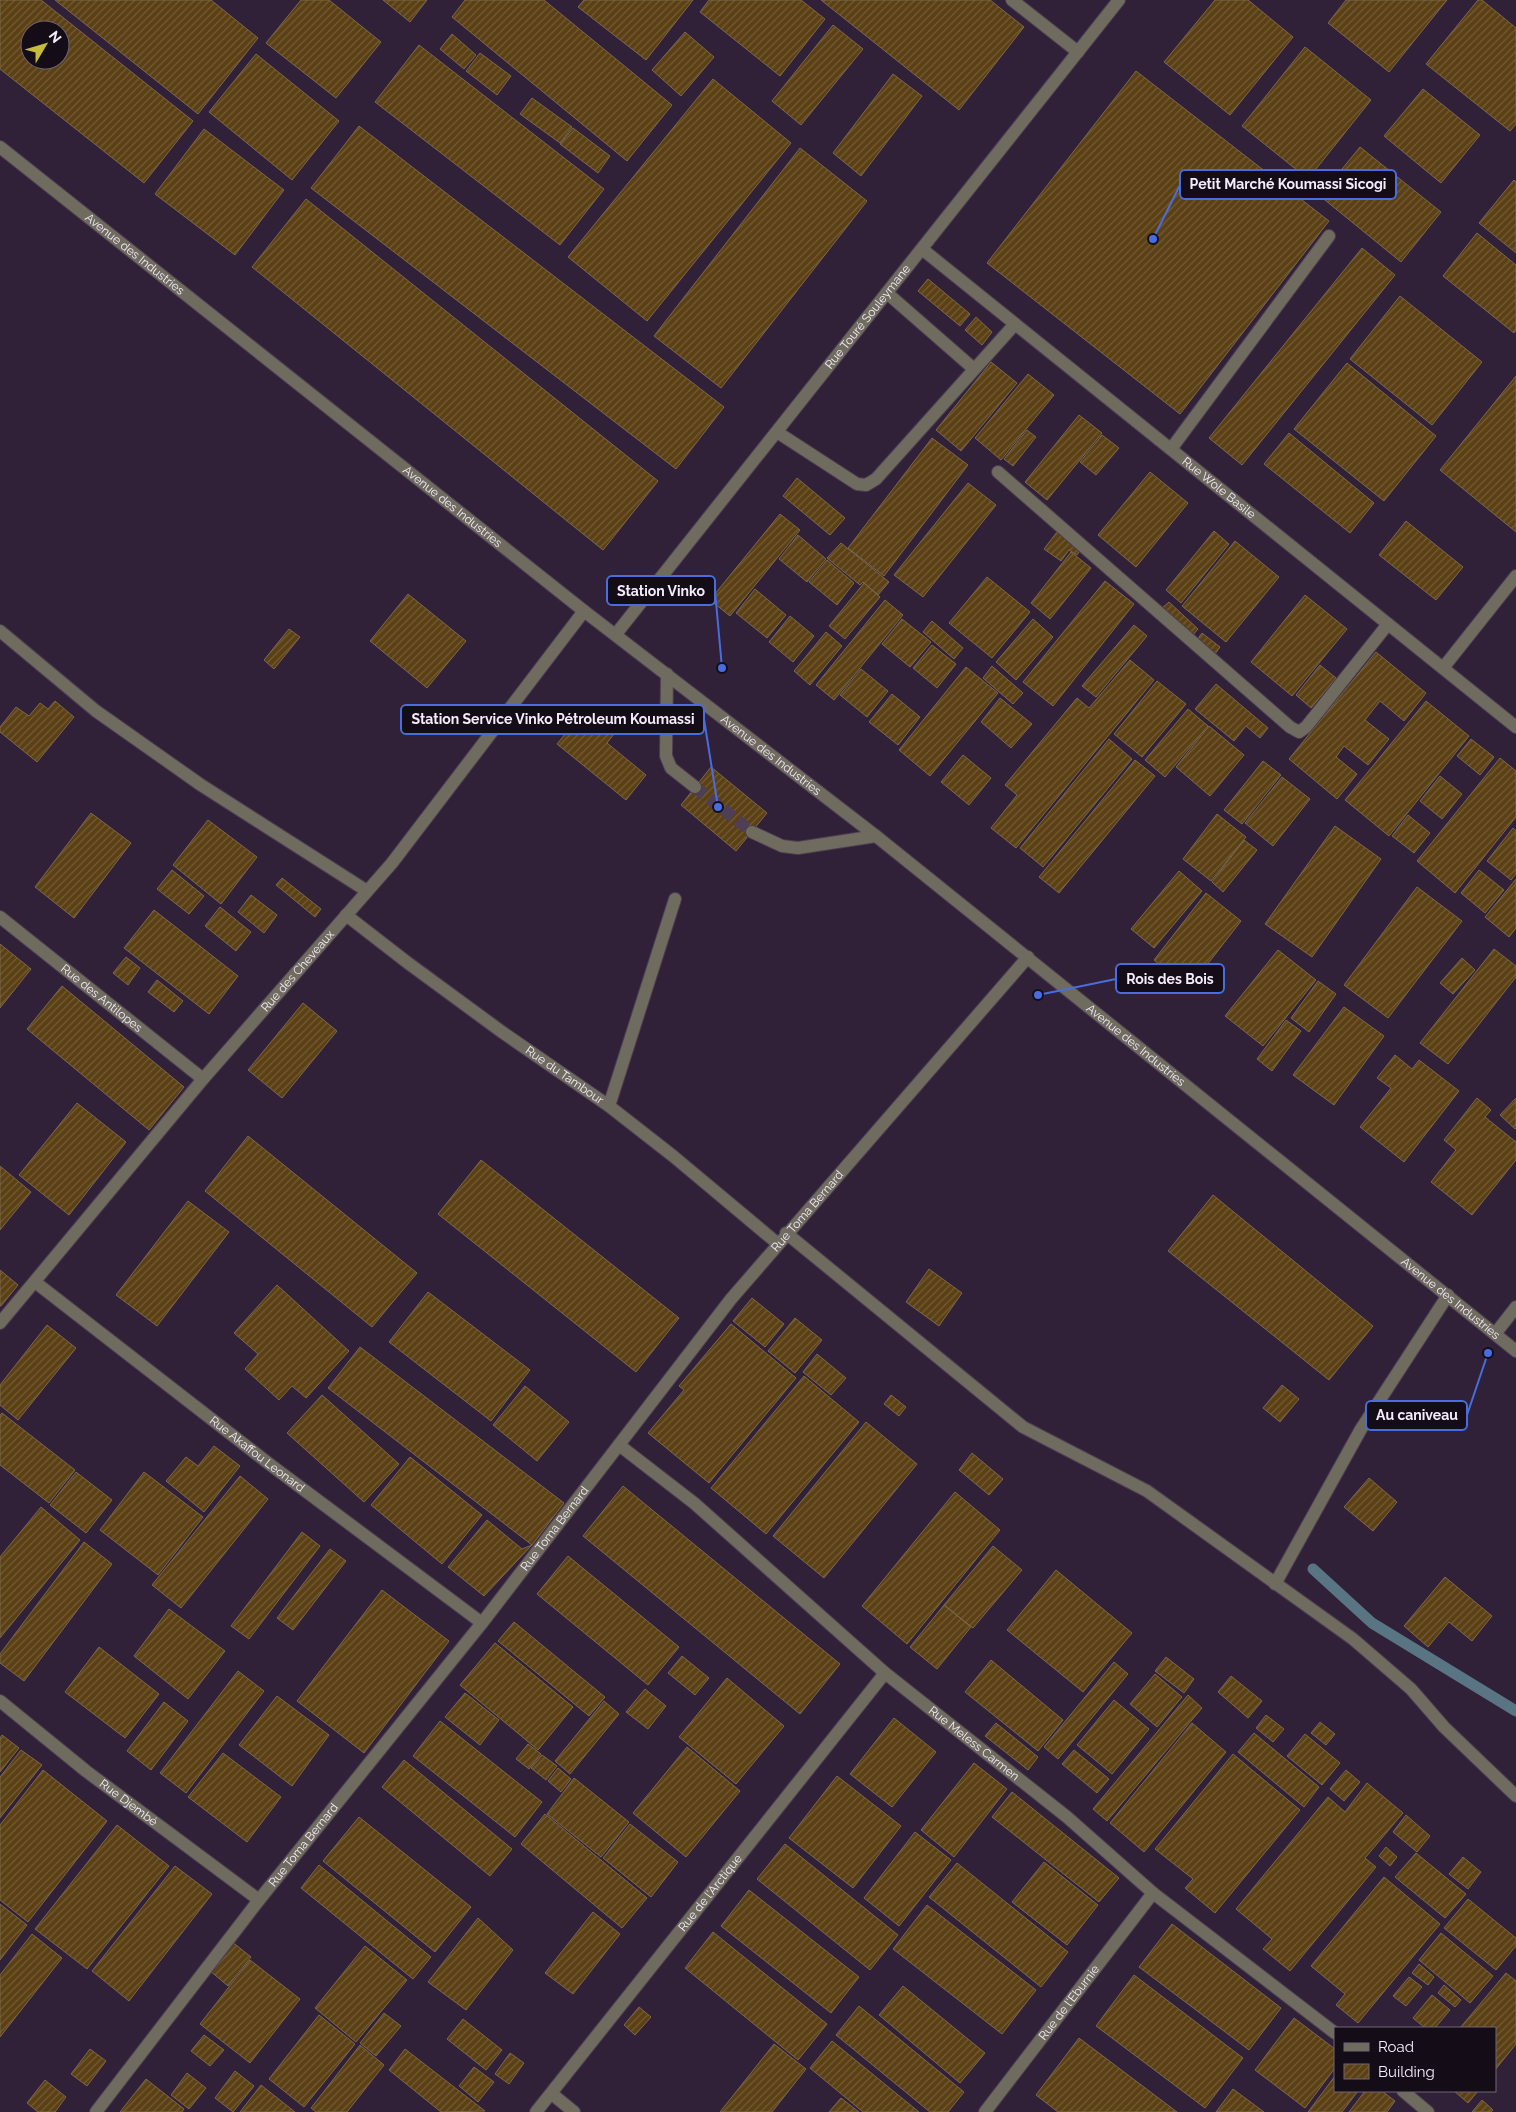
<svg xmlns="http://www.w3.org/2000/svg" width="1516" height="2112" font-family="Raleway,sans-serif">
	<defs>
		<pattern id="building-hatch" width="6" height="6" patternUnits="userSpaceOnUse" patternTransform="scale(1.25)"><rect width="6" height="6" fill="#5b4014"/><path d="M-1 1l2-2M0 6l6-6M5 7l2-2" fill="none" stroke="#735c37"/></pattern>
	</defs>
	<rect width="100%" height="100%" fill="#302138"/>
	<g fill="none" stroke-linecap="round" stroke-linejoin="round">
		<!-- stream -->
		<path stroke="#597583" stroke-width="11" d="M1313,1569L1372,1623L1516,1711"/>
	</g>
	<!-- building -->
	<path fill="url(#building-hatch)" stroke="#7b684d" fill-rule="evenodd" d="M0,0H41L193,121L144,183L0,69ZM30,30H60V60H30Z
		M55,0H211L258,38L198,114Z
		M301,0H329L381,42L336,98L266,43Z
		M383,0H427L410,22Z
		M465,0H544L672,105L627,161L452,17Z
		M584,0H693L646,60L578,7Z
		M709,0H801L825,19L780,76L700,12Z
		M821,0H990L1024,27L959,110Z
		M1215,0H1248L1293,37L1230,115L1164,62Z
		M1346,0H1447L1389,72L1328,23Z
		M1478,0H1482L1516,28V124L1510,131L1426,64Z
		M833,25L863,49L801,125L772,101Z
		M685,32L714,57L681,96L652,70Z
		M452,34L476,55L464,69L440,49Z
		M419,45L604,189L560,245L375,102Z
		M1305,47L1371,100L1308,179L1242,126Z
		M480,53L511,76L497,95L466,71Z
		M256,54L339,121L292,180L209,112Z
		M1136,71L1329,221L1180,414L987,263Z
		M893,74L922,96L861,176L833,153Z
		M713,79L791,143L647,321L568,257Z
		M1423,89L1480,135L1441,183L1384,136Z
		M532,98L572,127L560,143L520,114Z
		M359,126L724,407L676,469L311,188Z
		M573,128L610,156L598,173L560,144Z
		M204,129L284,190L235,255L155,194Z
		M1360,147L1441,212L1401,262L1320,196Z
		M800,148L867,201L721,388L654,336Z
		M1514,180L1516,182V253L1479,223Z
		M306,199L658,481L603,550L252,267Z
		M1477,233L1516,265V330L1514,333L1443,276Z
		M1362,248L1395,275L1242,465L1209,438Z
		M928,279L970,314L960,326L918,291Z
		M1400,296L1482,362L1432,425L1350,359Z
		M976,317L992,332L982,345L965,330Z
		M991,362L1017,383L961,451L936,430Z
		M1347,363L1436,436L1384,501L1294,429Z
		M1028,374L1054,395L1001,460L975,438Z
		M1516,376V532L1440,470Z
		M1079,415L1102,433L1047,500L1025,482Z
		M1027,430L1036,437L1013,466L1004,459Z
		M1289,433L1374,503L1350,533L1264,464Z
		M1102,435L1119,448L1096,475L1080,462Z
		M932,438L968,465L884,576L848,548Z
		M1150,472L1188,503L1136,567L1098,535Z
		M797,478L845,518L830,535L783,496Z
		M968,483L996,505L923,597L894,575Z
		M780,514L800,530L730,616L710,600Z
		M1406,521L1463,567L1436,600L1379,555Z
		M1214,531L1229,544L1181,603L1166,590Z
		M1057,532L1081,549L1077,555L1069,550L1061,561L1044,549Z
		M798,535L826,559L807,582L779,559Z
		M1235,541L1279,577L1226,642L1182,606Z
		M841,543L889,582L878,595L863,582L860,585L827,558Z
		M1071,552L1091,568L1050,619L1031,603Z
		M827,560L854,583L837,605L809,582Z
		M987,577L1030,612L992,658L949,623Z
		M1105,581L1134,604L1053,706L1023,682Z
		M864,583L880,597L845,639L829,626Z
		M755,589L786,615L767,638L736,613Z
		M408,594L466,641L427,688L370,641Z
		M1305,595L1347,629L1292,696L1251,662Z
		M885,600L903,615L834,700L816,685Z
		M1169,602L1198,629L1192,636L1161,609Z
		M790,616L814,636L793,662L769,642Z
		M902,619L931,642L910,667L882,644Z
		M1033,619L1053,637L1016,680L996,662Z
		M932,621L963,648L954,659L923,632Z
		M1134,625L1147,636L1096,697L1082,686Z
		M289,629L300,637L274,669L264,660Z
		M826,632L842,646L810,685L794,671Z
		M1202,633L1220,647L1215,654L1197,640Z
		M932,645L956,664L937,688L913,668Z
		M1376,652L1426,693L1404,721L1380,701L1365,720L1389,739L1368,765L1344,746L1336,757L1357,774L1337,799L1289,759Z
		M1130,660L1154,680L1016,848L991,828L1017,795L1005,785L1077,698L1089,708Z
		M1320,665L1336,678L1311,708L1296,695Z
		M992,666L1023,693L1013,704L983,678Z
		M966,667L998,693L930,776L899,750Z
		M861,669L888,691L867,717L840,695Z
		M1157,681L1186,704L1142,757L1114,734Z
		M1216,684L1268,728L1260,738L1246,726L1234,741L1195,709Z
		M892,694L920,717L898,745L869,722Z
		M1000,698L1032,724L1011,748L981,722Z
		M55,701L74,717L37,762L0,732V727L16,707L29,716L40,703L48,709Z
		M1426,701L1469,736L1389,836L1345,800Z
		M588,706L617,730L607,743L646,775L626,800L557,744Z
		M1188,709L1208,726L1165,777L1145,760Z
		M1209,726L1244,755L1210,796L1176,767Z
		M1109,739L1132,759L1043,867L1020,848Z
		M1471,739L1494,757L1480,775L1457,756Z
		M963,755L991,778L969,805L941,782Z
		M1500,758L1516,771V817L1455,893L1417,861Z
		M1135,760L1155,776L1059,893L1039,877Z
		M1263,761L1281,775L1242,824L1224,810Z
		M711,767L767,813L736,851L681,805Z
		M1440,776L1462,794L1442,819L1420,801Z
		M1282,777L1310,799L1273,846L1245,823Z
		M91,813L131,843L74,918L35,887Z
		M1217,814L1246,837L1211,881L1183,859Z
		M1408,815L1430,833L1414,853L1392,836Z
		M208,820L257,857L221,904L173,865Z
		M1335,826L1381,859L1312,957L1265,924Z
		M1513,828L1516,831V874L1511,880L1487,861Z
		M1244,840L1257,850L1223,892L1212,882Z
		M172,870L204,896L189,914L157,889Z
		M1479,870L1504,890L1485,913L1461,893Z
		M1179,871L1202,891L1154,948L1131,929Z
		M282,878L321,909L315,917L276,885Z
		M1516,879V928L1509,937L1485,917Z
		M1417,887L1462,921L1388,1018L1344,985Z
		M1206,893L1241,921L1189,988L1154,960Z
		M251,895L277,915L264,933L238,912Z
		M220,907L251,932L236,951L205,926Z
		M154,910L238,976L209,1014L124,948Z
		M0,944L31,969L0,1008Z
		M1494,949L1516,966V977L1448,1064L1420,1043Z
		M1278,950L1316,980L1263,1046L1225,1016Z
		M126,957L140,968L128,985L113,973Z
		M1462,958L1475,970L1453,994L1440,983Z
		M157,980L183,1001L174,1012L148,992Z
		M1318,981L1336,994L1309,1032L1291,1018Z
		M62,986L184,1087L149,1130L27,1029Z
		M303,1003L337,1031L282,1098L248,1070Z
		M1344,1007L1384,1036L1334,1105L1293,1075Z
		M1286,1020L1301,1031L1272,1071L1257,1059Z
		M1395,1055L1412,1069L1419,1060L1459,1091L1404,1162L1360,1127L1391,1088L1377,1078Z
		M1477,1098L1491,1110L1485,1117L1516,1142V1160L1472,1215L1431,1182L1456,1150L1444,1140Z
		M1516,1098V1128L1515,1129L1500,1115Z
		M77,1103L126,1142L69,1215L19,1175Z
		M248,1136L417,1273L372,1327L205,1191Z
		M481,1160L679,1318L636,1372L438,1214Z
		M0,1166L31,1192L0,1230Z
		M1213,1195L1373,1326L1329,1380L1168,1251Z
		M188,1201L229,1232L157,1326L116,1295Z
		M929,1269L962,1293L939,1326L906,1302Z
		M0,1270L18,1285L1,1306H0Z
		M277,1285L349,1351L306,1398L292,1386L279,1400L245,1369L258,1354L234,1333Z
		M428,1292L530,1370L491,1421L389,1342Z
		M752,1298L784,1324L765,1347L733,1321Z
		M795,1318L822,1340L795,1373L768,1351Z
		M731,1324L796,1378L709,1483L648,1433L684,1390L679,1386Z
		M47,1325L76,1348L18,1420L0,1405V1385Z
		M360,1347L564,1503L532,1545L328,1388Z
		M817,1354L846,1378L831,1395L803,1372Z
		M804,1376L859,1422L766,1534L711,1488Z
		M1282,1385L1299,1399L1280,1422L1263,1408Z
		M525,1386L569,1422L537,1461L493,1425Z
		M322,1395L399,1464L364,1502L287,1433Z
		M891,1395L906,1407L899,1416L884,1404Z
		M2,1413L75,1470L49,1503L0,1465V1415Z
		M866,1422L917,1464L824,1578L773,1536Z
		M214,1446L240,1466L204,1512L166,1481L186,1457L198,1466Z
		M972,1453L1003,1479L989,1495L959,1470Z
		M410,1457L482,1515L442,1564L371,1505Z
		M76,1472L112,1500L86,1533L50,1505Z
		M144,1472L203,1517L158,1575L100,1530Z
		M240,1476L268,1499L181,1608L152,1585Z
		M1369,1478L1397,1502L1373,1531L1344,1507Z
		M623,1486L840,1664L800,1714L583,1536Z
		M955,1492L1000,1530L907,1644L862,1606Z
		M41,1507L80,1540L0,1638V1557Z
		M487,1520L522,1549L532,1545L484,1596L448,1567Z
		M302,1532L320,1546L249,1639L231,1626Z
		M84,1542L112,1564L24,1681L0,1663V1654Z
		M993,1546L1022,1570L973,1628L944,1605Z
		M330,1549L346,1561L293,1630L277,1618Z
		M568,1556L679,1647L648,1685L537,1594Z
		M1056,1570L1132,1633L1083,1692L1007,1630Z
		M1445,1577L1492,1616L1472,1641L1449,1622L1428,1647L1404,1626Z
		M382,1590L449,1641L364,1753L297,1701Z
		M944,1605L971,1627L937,1669L910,1647Z
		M169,1609L225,1651L188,1699L134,1656Z
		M514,1622L605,1697L589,1716L498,1641Z
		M495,1643L573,1707L538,1750L460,1685Z
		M99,1647L159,1694L125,1738L65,1692Z
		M682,1656L709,1678L695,1695L668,1673Z
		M1166,1657L1194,1679L1184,1693L1155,1671Z
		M991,1660L1063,1720L1038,1751L965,1692Z
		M1114,1662L1128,1674L1058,1759L1044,1747Z
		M238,1671L264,1691L186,1793L160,1773Z
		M1155,1674L1182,1697L1157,1727L1130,1704Z
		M1231,1676L1262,1701L1248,1718L1218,1692Z
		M727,1678L784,1726L736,1784L679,1737Z
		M645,1689L666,1706L648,1729L626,1712Z
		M465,1693L499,1720L480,1745L445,1717Z
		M1188,1695L1202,1708L1107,1821L1093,1809Z
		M277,1696L329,1735L292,1786L239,1745Z
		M1114,1700L1149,1729L1112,1774L1077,1745Z
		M604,1701L619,1714L570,1774L555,1761Z
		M164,1702L188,1721L151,1770L127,1751Z
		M1266,1715L1284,1729L1273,1742L1256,1728Z
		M894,1718L936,1752L892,1807L850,1774Z
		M440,1721L542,1802L515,1837L413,1756Z
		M1320,1722L1335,1734L1326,1745L1311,1733Z
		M996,1723L1038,1757L1028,1770L985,1736Z
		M1192,1723L1226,1752L1144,1852L1110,1823Z
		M1254,1733L1319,1787L1304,1807L1238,1752Z
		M1305,1734L1340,1763L1322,1785L1287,1756Z
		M2,1735L19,1748L0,1772V1738Z
		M528,1744L541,1754L529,1769L516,1759Z
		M687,1747L740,1791L686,1857L633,1813Z
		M21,1750L42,1765L0,1818V1777Z
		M1074,1750L1109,1779L1097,1793L1062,1764Z
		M223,1753L281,1797L247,1842L188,1797Z
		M1233,1754L1300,1810L1215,1913L1185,1888L1193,1879L1155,1849Z
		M542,1755L557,1766L546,1780L531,1768Z
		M404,1760L512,1849L490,1876L382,1787Z
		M974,1763L1007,1789L954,1857L921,1830Z
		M558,1768L571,1779L561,1792L548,1781Z
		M43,1770L107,1821L28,1922L0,1900V1825Z
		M1346,1770L1360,1782L1344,1801L1330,1789Z
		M837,1776L901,1826L853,1888L789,1838Z
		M574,1778L629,1822L601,1857L547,1814Z
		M1367,1783L1403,1813L1365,1858L1376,1867L1290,1971L1263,1949L1272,1939L1236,1909L1328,1797L1345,1812Z
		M1012,1792L1119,1878L1099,1902L992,1817Z
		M545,1814L647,1898L622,1928L521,1844Z
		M1406,1815L1430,1836L1417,1852L1393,1832Z
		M359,1817L471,1907L435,1952L323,1861Z
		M630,1824L678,1862L651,1897L603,1858Z
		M117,1825L169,1866L87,1969L35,1929Z
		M915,1832L951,1860L899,1926L864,1898Z
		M785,1844L898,1935L870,1970L757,1879Z
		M1386,1847L1397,1857L1390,1866L1379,1856Z
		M1416,1853L1466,1894L1445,1918L1395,1877Z
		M1463,1857L1481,1872L1468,1889L1449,1874Z
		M1044,1862L1098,1905L1067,1945L1012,1902Z
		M957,1863L1068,1952L1041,1987L929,1897Z
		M319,1865L431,1957L413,1979L301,1888Z
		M175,1866L212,1894L129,2001L92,1971Z
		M1384,1877L1440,1924L1358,2023L1336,2005L1345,1994L1311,1966Z
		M749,1890L859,1977L831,2013L721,1926Z
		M1468,1899L1516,1938V1946L1496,1970L1444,1928Z
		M0,1904L27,1925L0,1960Z
		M927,1905L1036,1990L1002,2034L893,1949Z
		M593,1912L620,1934L573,1994L545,1973Z
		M478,1918L513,1950L466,2010L428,1982Z
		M1172,1924L1281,2008L1249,2050L1139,1967Z
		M713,1932L827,2024L798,2060L685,1968Z
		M1441,1933L1493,1976L1470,2003L1419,1960Z
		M32,1934L62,1958L0,2037V1975Z
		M231,1941L251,1957L228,1986L209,1970Z
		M365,1946L407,1980L356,2042L315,2008Z
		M250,1960L300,1999L250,2063L200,2024Z
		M1419,1964L1434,1977L1428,1985L1412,1973Z
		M1506,1973L1516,1981V2044L1495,2070V2028H1460Z
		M1134,1975L1243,2058L1205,2108L1096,2026Z
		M1409,1977L1422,1987L1406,2006L1393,1996Z
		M1444,1985L1461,2000L1455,2007L1438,1993Z
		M903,1986L985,2053L960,2083L879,2015Z
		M1432,1995L1450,2010L1435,2028H1425L1413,2018Z
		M859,2006L964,2092L948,2112H930L836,2035Z
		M639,2007L651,2017L635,2035L624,2025Z
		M384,2013L401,2026L376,2056L360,2043Z
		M319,2015L355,2044L304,2107L269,2079Z
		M1294,2018L1335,2049V2068L1305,2108L1255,2070Z
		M463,2019L502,2050L486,2070L447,2039Z
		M204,2035L224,2050L210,2066L191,2051Z
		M1079,2038L1177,2112H1058L1036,2095Z
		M832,2041L919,2112H863L810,2068Z
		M774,2044L806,2069L772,2112H720Z
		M360,2045L384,2065L347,2112H316L311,2108Z
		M90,2049L106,2061L87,2086L71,2074Z
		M405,2049L485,2111L441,2112L389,2070Z
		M510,2053L524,2063L509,2084L495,2074Z
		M474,2067L494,2082L478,2102L459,2086Z
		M235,2071L254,2086L233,2112L215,2098Z
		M187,2073L206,2088L189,2109L171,2095Z
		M1335,2076V2091H1358L1342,2112H1308Z
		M146,2079L184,2109L182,2112H120Z
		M45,2080L66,2097L55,2112H38L27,2103Z
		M261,2085L295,2112H240Z
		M1233,2089L1264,2112H1216Z
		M1365,2091H1382L1395,2101L1387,2112H1349Z
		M1454,2091H1478L1468,2103Z
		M841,2098L859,2112H829Z
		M1482,2100L1493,2110L1491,2112H1472Z"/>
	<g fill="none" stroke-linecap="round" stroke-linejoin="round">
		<!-- minor-tunnel -->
		<path stroke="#4e3f55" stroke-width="12" stroke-dasharray="12 6" stroke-linecap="butt" d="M695,787L752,832"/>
		<defs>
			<g id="minor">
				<path d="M1012,0L1078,52"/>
				<path id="s1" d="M0,147L584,611L876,836L1516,1351"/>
				<path id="s2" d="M922,249L1516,727"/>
				<path d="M887,293L974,369"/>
				<path d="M777,432L857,484L866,485L876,479L1015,324"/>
				<path d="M1171,449L1329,236"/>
				<path d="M998,472L1290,727L1299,732L1306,727L1388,624"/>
				<path d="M0,631L96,711L201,785L367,891"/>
				<path id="s3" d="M616,634L1119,0"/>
				<path d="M1443,668L1516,576"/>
				<path d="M667,674L666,756L671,768L695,787"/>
				<path d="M752,832L782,846L798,848L876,836"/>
				<path id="s4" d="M346,915L408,963L502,1032L609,1106L673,1156L777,1243"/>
				<path id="s5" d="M0,917L203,1079"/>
				<path d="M609,1106L675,899"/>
				<path d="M786,1233L1023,1427L1147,1491L1353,1639L1411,1689L1444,1727L1516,1796"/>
				<path id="s6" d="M35,1282L272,1466L482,1623"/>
				<path id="s7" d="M0,1323L203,1079L392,863L584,611"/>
				<path d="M1495,1334L1516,1307"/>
				<path id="s8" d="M619,1445L694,1503L885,1673L1067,1817L1153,1893L1335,2033"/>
				<path d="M1275,1584L1361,1429L1448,1295"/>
				<path id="s9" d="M0,1701L86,1771L259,1900"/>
				<path d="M1403,2091L1428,2112"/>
				<path d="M552,2094L574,2112"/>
				<path id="s10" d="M96,2112L259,1900L482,1623L731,1299L1028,957"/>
				<path id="s11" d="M536,2112L885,1673"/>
				<path id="s12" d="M985,2112L1153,1893"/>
			</g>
		</defs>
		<!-- minor casing -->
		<use href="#minor" stroke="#4c3d53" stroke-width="14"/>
		<!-- minor -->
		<use href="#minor" stroke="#6f6b5e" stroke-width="12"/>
	</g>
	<g text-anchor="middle" stroke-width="4" stroke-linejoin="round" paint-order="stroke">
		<!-- street labels -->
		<g font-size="12" fill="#f5ebfb" stroke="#140d18">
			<text dy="4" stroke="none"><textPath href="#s1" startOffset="172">Avenue des Industries</textPath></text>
			<text dy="4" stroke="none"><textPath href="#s3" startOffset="405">Rue Touré Souleymane</textPath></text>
			<text dy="4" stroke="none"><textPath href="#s2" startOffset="381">Rue Wole Basile</textPath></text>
			<text dy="4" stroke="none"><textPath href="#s1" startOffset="578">Avenue des Industries</textPath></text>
			<text dy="4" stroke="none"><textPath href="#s1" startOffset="982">Avenue des Industries</textPath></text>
			<text dy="4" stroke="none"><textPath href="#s7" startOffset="461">Rue des Cheveaux</textPath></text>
			<text dy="4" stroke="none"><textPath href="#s5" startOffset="130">Rue des Antilopes</textPath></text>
			<text dy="4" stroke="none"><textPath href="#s1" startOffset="1448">Avenue des Industries</textPath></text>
			<text dy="4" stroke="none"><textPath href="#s4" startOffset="271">Rue du Tambour</textPath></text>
			<text dy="4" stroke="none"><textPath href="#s10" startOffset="1148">Rue Toma Bernard</textPath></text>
			<text dy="4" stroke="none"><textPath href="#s1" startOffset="1852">Avenue des Industries</textPath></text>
			<text dy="4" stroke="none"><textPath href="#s6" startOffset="281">Rue Akaffou Leonard</textPath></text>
			<text dy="4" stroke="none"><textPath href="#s10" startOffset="742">Rue Toma Bernard</textPath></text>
			<text dy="4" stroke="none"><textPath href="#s8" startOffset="464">Rue Meless Carmen</textPath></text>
			<text dy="4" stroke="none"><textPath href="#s9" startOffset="164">Rue Djembé</textPath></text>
			<text dy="4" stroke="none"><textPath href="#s10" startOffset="338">Rue Toma Bernard</textPath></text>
			<text dy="4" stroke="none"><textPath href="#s11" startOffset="280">Rue de l'Arctique</textPath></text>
			<text dy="4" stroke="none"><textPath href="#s12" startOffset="138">Rue de l'Eburnie</textPath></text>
		</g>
	</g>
	<!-- callouts -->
	<path fill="none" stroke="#486ddf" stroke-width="2" d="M1153 239L1180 185M722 668L715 591M718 807L704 719M1038 995L1116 979M1488 1353L1467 1415"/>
	<g fill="#486ddf" stroke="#140d18" stroke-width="2">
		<circle cx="1153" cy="239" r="5"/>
		<circle cx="722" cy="668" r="5"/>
		<circle cx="718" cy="807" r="5"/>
		<circle cx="1038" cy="995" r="5"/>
		<circle cx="1488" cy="1353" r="5"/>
	</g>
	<g fill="#140d18" stroke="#486ddf" stroke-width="2">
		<rect x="1180" y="170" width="216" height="29" rx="5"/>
		<rect x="607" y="576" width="108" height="29" rx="5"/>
		<rect x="401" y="705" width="303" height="29" rx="5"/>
		<rect x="1116" y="964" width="108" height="29" rx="5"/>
		<rect x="1366" y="1401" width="101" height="29" rx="5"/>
	</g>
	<g font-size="14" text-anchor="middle" font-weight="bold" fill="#f5ebfb">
		<text x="1288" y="189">Petit Marché Koumassi Sicogi</text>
		<text x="661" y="596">Station Vinko</text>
		<text x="553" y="724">Station Service Vinko Pétroleum Koumassi</text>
		<text x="1170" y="984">Rois des Bois</text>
		<text x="1417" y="1420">Au caniveau</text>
	</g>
	<!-- legend -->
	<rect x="1334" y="2027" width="162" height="65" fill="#140d18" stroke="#6e6673"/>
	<rect x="1344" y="2043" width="25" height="8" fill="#6f6b5e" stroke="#6e6673"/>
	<text x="1378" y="2052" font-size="15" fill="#f5ebfb">Road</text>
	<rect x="1344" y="2064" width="25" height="15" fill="url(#building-hatch)" stroke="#6e6673"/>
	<text x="1378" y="2077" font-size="15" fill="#f5ebfb">Building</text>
	<!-- north arrow -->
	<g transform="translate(45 45) rotate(52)"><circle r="24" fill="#140d18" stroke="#6e6673"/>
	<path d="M0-4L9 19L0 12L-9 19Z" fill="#c6bc3c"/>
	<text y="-8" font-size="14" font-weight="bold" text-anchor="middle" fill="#f5ebfb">N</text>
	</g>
</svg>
